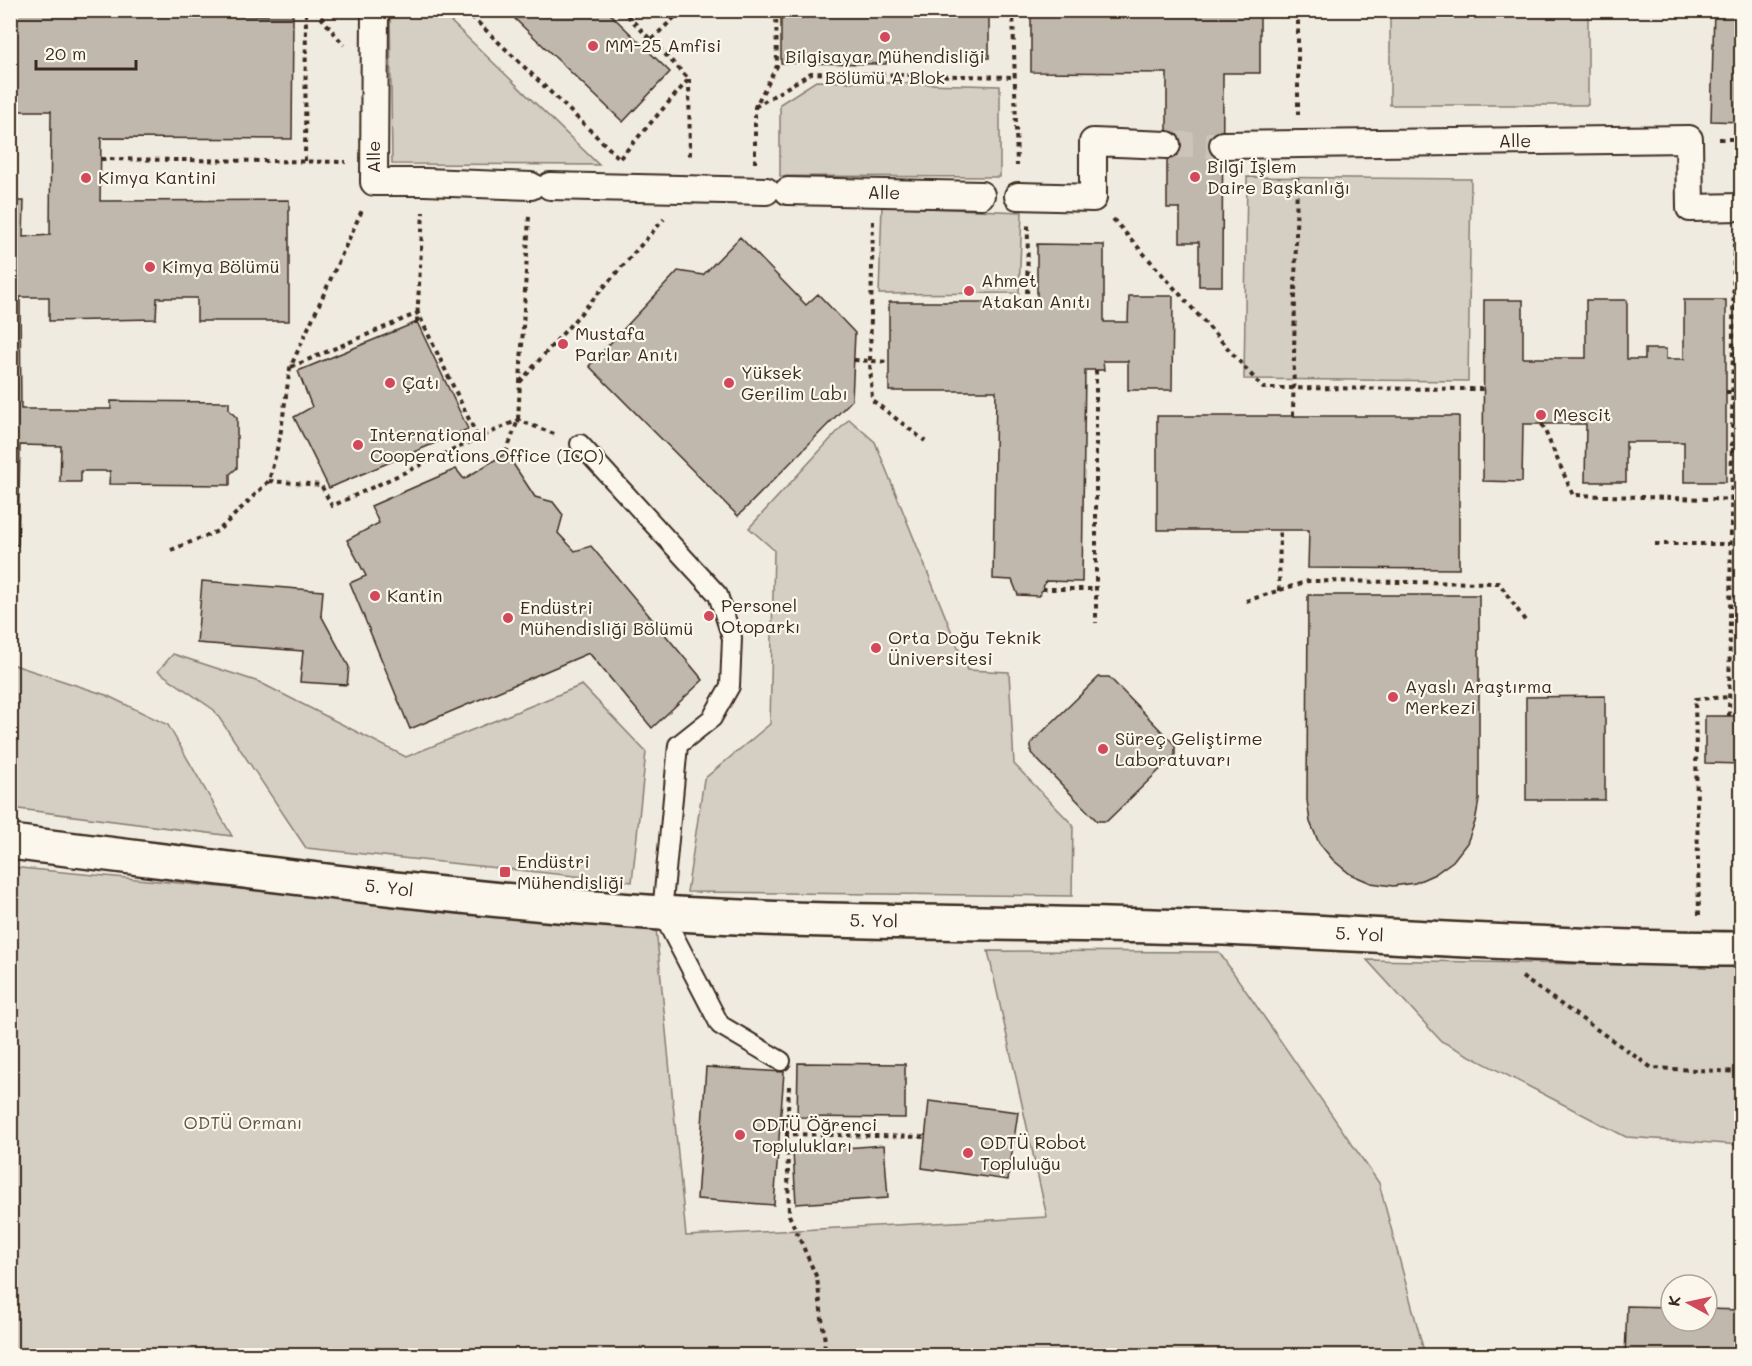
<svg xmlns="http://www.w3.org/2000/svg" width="1752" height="1366" font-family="Mali,sans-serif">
	<rect width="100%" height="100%" fill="#f0ebe0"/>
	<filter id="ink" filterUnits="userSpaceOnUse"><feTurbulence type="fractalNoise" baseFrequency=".0167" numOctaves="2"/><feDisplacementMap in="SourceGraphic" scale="12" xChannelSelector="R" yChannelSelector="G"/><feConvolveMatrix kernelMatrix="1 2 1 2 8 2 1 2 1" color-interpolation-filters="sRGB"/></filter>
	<g filter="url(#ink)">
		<!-- green -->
		<path fill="#d5cec3" stroke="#887c70" stroke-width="1.5" d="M390,11H440L599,165L392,164Z
			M1390,11H1588V105H1390Z
			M816,81L1000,86V177L780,176V104Z
			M1247,177L1471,179L1468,381L1244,379Z
			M882,206L1022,212L1019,293L879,294Z
			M849,419L875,442L967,670L1009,672L1014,764L1073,825L1072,896L687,892L704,779L770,724L774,550L749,528Z
			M173,654L259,682L406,757L582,685L646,752L632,882L306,848L214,710L158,671Z
			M11,664L106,695L168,725L232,836L11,808Z
			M10,867L656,928L686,1236L1047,1217L988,951L1219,952L1379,1183L1425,1355H11Z
			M1367,960L1741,967V1145L1626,1137L1441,1041Z"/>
		<!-- building -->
		<path fill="#c0b8ad" stroke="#3b2a1e" stroke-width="1.5" d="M10,10H97L100,15L293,16L292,139L101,138L100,201L289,200V321H197V298H157L156,319L49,321V297H20L21,409H111V401L229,402V410L237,418V468L230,474V485L109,484L110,471H81V482H60L61,446L20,445L18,545L10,544V201H24L23,237L50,235L51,111H10Z
			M523,10H606L670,72L623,122L515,19Z
			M802,10H989V58L887,56L886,64L781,63V18H802Z
			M1031,10H1260V73H1223L1222,286H1199V242H1180V208H1167V73L1031,72Z
			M1714,10H1742V122L1711,121Z
			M740,237L806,305L818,294L855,333L852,400L738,516L589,366L678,271L703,275Z
			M1037,244L1104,245V322H1128L1129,296H1173L1172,390H1128V361H1103L1104,370H1085L1082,582L1046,581L1039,596L1018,595L1012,580L993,579L996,391H889V302H1037Z
			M1484,300H1523V358H1586V300H1627V359H1645V349H1666V359H1684V300H1726V482H1684V442H1626V482H1585L1586,424H1523L1522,482L1483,481Z
			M417,322L468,429L329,488L294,417L312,407L298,371Z
			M1157,416H1459V569L1308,568L1309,530H1157Z
			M506,453L535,497L553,502L563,515L558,533L575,551L591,546L703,680L652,728L589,653L410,729L350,583L366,576L347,540L379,523L371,506L456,469L464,479Z
			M202,581L323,591L321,615L349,667L347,685L300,682L303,651L197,643Z
			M1308,595H1479V800L1475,822L1467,843L1453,861L1435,874L1415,883L1393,886L1371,883L1350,874L1333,860L1319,843L1310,822L1307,800Z
			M1099,677H1109L1175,745V755L1107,821H1097L1031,753V743Z
			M1605,696V800H1526V697Z
			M1705,716H1742V764L1705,763Z
			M798,1063L905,1064V1118L797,1117Z
			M706,1067L784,1072L774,1205L697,1199Z
			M929,1101L1018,1112L1008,1180L922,1168Z
			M884,1145L888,1198L796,1204L793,1152Z
			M1627,1306L1671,1307V1321H1707V1309L1742,1310V1356H1625Z"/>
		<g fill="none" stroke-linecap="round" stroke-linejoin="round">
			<!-- pedestrian-tunnel -->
			<path stroke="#ccc4b9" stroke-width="26" stroke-dasharray="26 13" stroke-linecap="butt" d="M1167,145H1223"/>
			<defs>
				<path id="service" d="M580,444L718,595L732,638L730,686L712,718L678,745L662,913L720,1025L781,1061"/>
				<g id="pedestrian">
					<path d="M375,10L374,182H425L531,186"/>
					<path id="s1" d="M1223,145L1689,139L1690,208L1742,207"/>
					<path d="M550,186L766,191"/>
					<path id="s2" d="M788,191L981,195"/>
					<path d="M1018,196L1093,198V142L1167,145"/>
				</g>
				<g id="minor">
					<path id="s3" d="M10,842C227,868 443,899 661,913C855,925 1050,921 1245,929C1410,936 1576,948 1742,949"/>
				</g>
			</defs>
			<!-- service casing -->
			<use href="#service" stroke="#3b2a1e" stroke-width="22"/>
			<!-- pedestrian casing -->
			<use href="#pedestrian" stroke="#3b2a1e" stroke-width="30"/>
			<!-- minor casing -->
			<use href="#minor" stroke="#3b2a1e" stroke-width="38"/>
			<!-- path -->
			<path stroke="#3b2a1e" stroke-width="4" stroke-dasharray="4.5 4.5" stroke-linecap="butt" d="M315,10L344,45
				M465,10L618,157
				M1013,10L1017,166
				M652,39L682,10
				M689,79L690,159
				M755,107L811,73L1014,77
				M1298,115V10
				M1719,139H1742
				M620,158L689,79L622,10
				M101,159L346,162
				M305,161L306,10
				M755,163V107L777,66L776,10
				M1113,219L1263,388L1483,389
				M873,221L870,361L872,400L925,441
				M1027,302L1028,225
				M417,322L423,212
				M854,360L889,362
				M291,367L418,313L478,438
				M1096,370V623
				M520,382L664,219
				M1726,392H1732
				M1293,416L1297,173
				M1542,424L1573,495L1742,500
				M1731,450H1742
				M506,453L518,420L529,216
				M269,481L321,485L332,506L518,420L557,435
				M1655,544H1730
				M171,550L218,531L269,481L280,437L290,368L363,208
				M1042,589H1096
				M1279,591L1280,530
				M1246,601L1308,581L1499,583L1526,622
				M1729,716L1734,238
				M1699,915L1695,699L1729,697
				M1522,977L1652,1068L1742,1072
				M789,1086L787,1134L925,1137
				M787,1134L789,1215L817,1278L825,1342L823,1356"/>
			<!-- service -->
			<use href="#service" stroke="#fbf7ec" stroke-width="18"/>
			<!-- pedestrian -->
			<use href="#pedestrian" stroke="#fbf7ec" stroke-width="26"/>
			<!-- minor -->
			<use href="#minor" stroke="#fbf7ec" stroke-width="33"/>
		</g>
	</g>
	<!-- markers -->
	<g fill="#d1495b" stroke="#fbf7ec" stroke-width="2">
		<circle cx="885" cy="37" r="6"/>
		<circle cx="593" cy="46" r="6"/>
		<circle cx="1195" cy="177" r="6"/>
		<circle cx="86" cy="178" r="6"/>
		<circle cx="150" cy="267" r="6"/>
		<circle cx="969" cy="291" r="6"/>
		<circle cx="563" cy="344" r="6"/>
		<circle cx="390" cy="383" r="6"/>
		<circle cx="729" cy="383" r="6"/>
		<circle cx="1541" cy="415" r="6"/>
		<circle cx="358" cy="445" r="6"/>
		<circle cx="375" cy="596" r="6"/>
		<circle cx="709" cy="616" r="6"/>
		<circle cx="508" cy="618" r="6"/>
		<circle cx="876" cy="648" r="6"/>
		<circle cx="1393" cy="697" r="6"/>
		<circle cx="1103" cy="749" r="6"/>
		<rect x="499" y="866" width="12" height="12" rx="3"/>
		<circle cx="740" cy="1135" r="6"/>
		<circle cx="968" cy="1153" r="6"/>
	</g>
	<g text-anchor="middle" stroke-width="4.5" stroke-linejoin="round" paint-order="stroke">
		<!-- poi labels -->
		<g font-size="18" fill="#3b2a1e" stroke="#fbf7ec" text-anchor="start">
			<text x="605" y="52">MM-25 Amfisi</text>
			<text x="885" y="63" text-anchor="middle">Bilgisayar Mühendisliği<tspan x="885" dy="21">Bölümü A Blok</tspan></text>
			<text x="1207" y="173">Bilgi İşlem<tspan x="1207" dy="21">Daire Başkanlığı</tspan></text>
			<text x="98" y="184">Kimya Kantini</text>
			<text x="162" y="273">Kimya Bölümü</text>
			<text x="981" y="287">Ahmet<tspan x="981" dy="21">Atakan Anıtı</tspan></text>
			<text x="575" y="340">Mustafa<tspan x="575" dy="21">Parlar Anıtı</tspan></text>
			<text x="741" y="379">Yüksek<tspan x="741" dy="21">Gerilim Labı</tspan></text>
			<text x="402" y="389">Çatı</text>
			<text x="1553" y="421">Mescit</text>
			<text x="370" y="441">International<tspan x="370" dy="21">Cooperations Office (ICO)</tspan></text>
			<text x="387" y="602">Kantin</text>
			<text x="721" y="612">Personel<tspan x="721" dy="21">Otoparkı</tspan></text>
			<text x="520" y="614">Endüstri<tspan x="520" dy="21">Mühendisliği Bölümü</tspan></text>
			<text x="888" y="644">Orta Doğu Teknik<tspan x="888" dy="21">Üniversitesi</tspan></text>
			<text x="1405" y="693">Ayaslı Araştırma<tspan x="1405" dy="21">Merkezi</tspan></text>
			<text x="1115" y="745">Süreç Geliştirme<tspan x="1115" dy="21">Laboratuvarı</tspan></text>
			<text x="517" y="868">Endüstri<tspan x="517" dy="21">Mühendisliği</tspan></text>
			<text x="752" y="1131">ODTÜ Öğrenci<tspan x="752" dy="21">Toplulukları</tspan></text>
			<text x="980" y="1149">ODTÜ Robot<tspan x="980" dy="21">Topluluğu</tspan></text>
		</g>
		<!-- street labels -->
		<g font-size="18" fill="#3b2a1e" stroke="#fbf7ec">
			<text dy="6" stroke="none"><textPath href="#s1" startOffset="292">Alle</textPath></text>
			<text transform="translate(374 157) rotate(-90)" y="6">Alle</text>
			<text dy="6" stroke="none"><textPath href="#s2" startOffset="96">Alle</textPath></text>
			<text dy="6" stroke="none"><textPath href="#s3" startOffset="382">5. Yol</textPath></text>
			<text dy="6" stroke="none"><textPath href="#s3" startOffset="868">5. Yol</textPath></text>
			<text dy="6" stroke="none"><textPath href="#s3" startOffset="1354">5. Yol</textPath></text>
		</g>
		<!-- park labels -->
		<g font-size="18" fill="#625347" stroke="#fbf7ec">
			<text x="243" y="1129">ODTÜ Ormanı</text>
		</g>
	</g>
	<!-- margin -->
	<rect width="1752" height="1366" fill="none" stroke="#fbf7ec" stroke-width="36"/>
	<rect x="18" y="18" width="1716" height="1330" fill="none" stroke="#3b2a1e" stroke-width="2" filter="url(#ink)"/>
	<!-- north arrow -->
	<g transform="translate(1689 1303) rotate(278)"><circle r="28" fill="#fbf7ec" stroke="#aea59a" stroke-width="1.5"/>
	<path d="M0-4.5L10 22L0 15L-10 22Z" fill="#d1495b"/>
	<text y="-9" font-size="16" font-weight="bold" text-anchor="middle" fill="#3b2a1e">K</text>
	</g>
	<!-- scale -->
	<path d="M36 60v9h100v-9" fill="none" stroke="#3b2a1e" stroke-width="3"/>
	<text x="45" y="60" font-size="18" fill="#3b2a1e" stroke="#fbf7ec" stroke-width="4.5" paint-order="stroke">20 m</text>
</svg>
